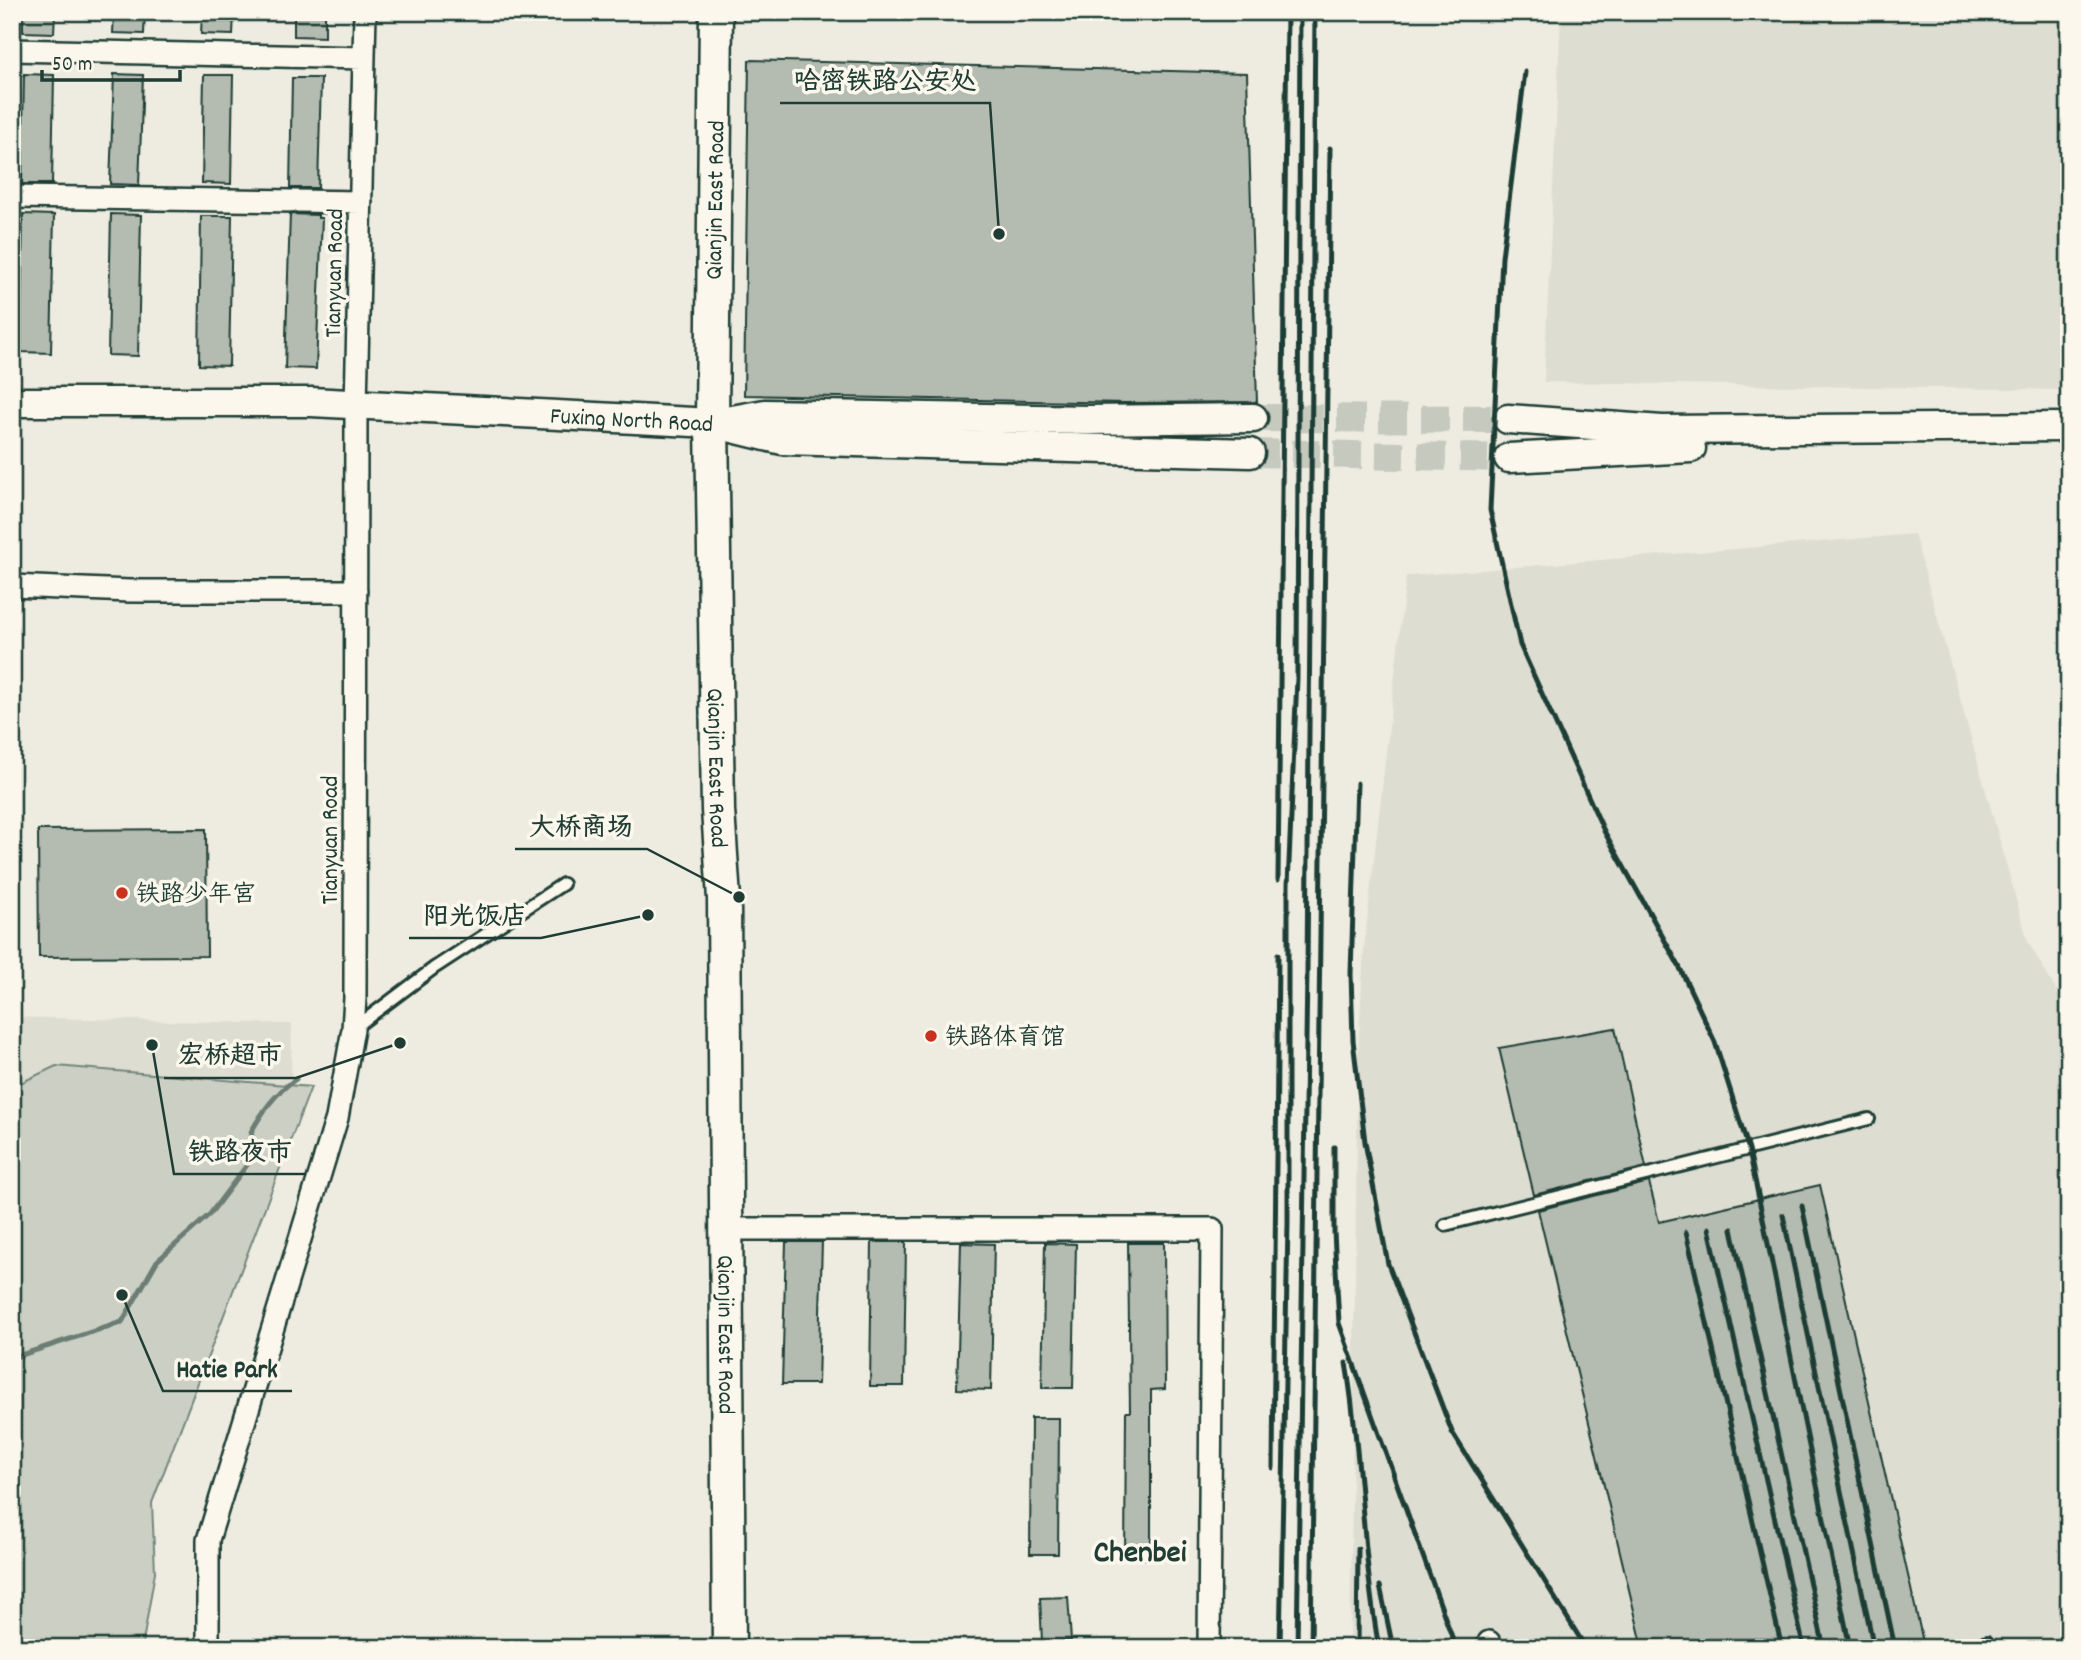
<svg xmlns="http://www.w3.org/2000/svg" width="2081" height="1660" font-family="Dekko,'LXGW WenKai TC',sans-serif">
	<rect width="100%" height="100%" fill="#eeece1"/>
	<filter id="ink" filterUnits="userSpaceOnUse"><feTurbulence type="fractalNoise" baseFrequency=".0143" numOctaves="2"/><feDisplacementMap in="SourceGraphic" scale="14" xChannelSelector="R" yChannelSelector="G"/><feConvolveMatrix kernelMatrix="1 2 1 2 8 2 1 2 1" color-interpolation-filters="sRGB"/></filter>
	<g filter="url(#ink)">
		<!-- built -->
		<path fill="#ddddd2" d="M1561,12H2069V390L1544,382Z
			M1914,534L2028,942L2069,1012V1648H1350L1358,1055L1364,948L1406,576Z
			M12,1017L292,1024L291,1085L56,1066L12,1087Z"/>
		<!-- green -->
		<path fill="#cbcfc4" stroke="#75867c" stroke-width="2" d="M56,1066L311,1087L152,1503L155,1572L142,1648H12V1087Z"/>
		<g fill="none" stroke-linecap="round" stroke-linejoin="round">
			<!-- stream -->
			<path stroke="#6c7d74" stroke-width="5" d="M12,1358L122,1322L157,1261L210,1214L256,1153L251,1132C263,1111 275,1093 296,1079"/>
		</g>
		<!-- building -->
		<path fill="#b4bbb0" stroke="#1f3d34" stroke-width="2" d="M23,12H55L54,33L23,32Z
			M114,12H145L144,34L113,33Z
			M202,12H234L233,35L201,34Z
			M294,12H325V37L294,36Z
			M749,60L1247,73L1257,402L1124,403L744,395Z
			M24,74L54,75L52,184H22Z
			M114,74L143,75L139,185L110,184Z
			M204,75H233L231,184L202,183Z
			M292,78H321L318,188H290Z
			M23,214L54,215L51,353L20,352Z
			M111,214L141,215L138,356L108,355Z
			M290,214L318,215V218H322L316,369L285,368Z
			M201,216H232L229,366L199,365Z
			M206,829L207,956L39,957L38,830Z
			M1615,1028L1646,1167L1534,1195L1499,1048Z
			M1649,1182L1659,1222L1820,1185L1923,1642L1892,1648H1643L1538,1210Z
			M786,1242H822L818,1384H782Z
			M872,1242H906L904,1386H870Z
			M961,1243L994,1244L991,1390L957,1389Z
			M1045,1243L1076,1244L1073,1388H1042Z
			M1128,1243H1164L1165,1389L1151,1390V1559H1125L1126,1412H1130Z
			M1031,1418H1059L1058,1554H1030Z
			M1068,1597L1071,1640L1042,1642L1040,1598Z"/>
		<g fill="none" stroke-linecap="round" stroke-linejoin="round">
			<!-- tertiary-tunnel -->
			<path stroke="#c5c9be" stroke-width="28" stroke-dasharray="28 14" stroke-linecap="butt" d="M1253,418L1508,419
				M1250,453L1509,458"/>
			<defs>
				<path id="service" d="M353,1029L434,968L563,884
					M1445,1225L1869,1119
					M1961,1648L1987,1642"/>
				<path id="minor" d="M12,50L364,58
					M12,197L361,202
					M12,586L130,591H356
					M725,1229H1212L1209,1648
					M1489,1642L1490,1648
					M208,1648V1540L337,1118L353,1029L355,998L356,406L365,12"/>
				<g id="tertiary">
					<path id="s1" d="M12,402H311L712,423L782,440L1250,453"/>
					<path d="M1508,419L1662,430L2069,427"/>
					<path d="M721,422L765,414L1088,420L1253,418"/>
					<path d="M1509,458L1691,448"/>
				</g>
				<g id="secondary">
					<path id="s2" d="M716,12L712,423L718,810L724,899L729,1648"/>
				</g>
			</defs>
			<!-- service casing -->
			<use href="#service" stroke="#1f3d34" stroke-width="16"/>
			<!-- minor casing -->
			<use href="#minor" stroke="#1f3d34" stroke-width="26"/>
			<!-- tertiary casing -->
			<use href="#tertiary" stroke="#1f3d34" stroke-width="33"/>
			<!-- secondary casing -->
			<use href="#secondary" stroke="#1f3d34" stroke-width="37"/>
			<!-- service -->
			<use href="#service" stroke="#fbf7ec" stroke-width="10"/>
			<!-- minor -->
			<use href="#minor" stroke="#fbf7ec" stroke-width="21"/>
			<!-- tertiary -->
			<use href="#tertiary" stroke="#fbf7ec" stroke-width="28"/>
			<!-- secondary -->
			<use href="#secondary" stroke="#fbf7ec" stroke-width="32"/>
			<!-- rail -->
			<path stroke="#1f3d34" stroke-width="5" d="M1525,72L1502,257L1490,510L1520,645L1604,831L1679,966L1715,1042L1749,1150L1850,1648
				M1357,783L1351,974L1353,1040L1365,1142L1388,1264L1452,1432L1586,1648
				M1278,880L1287,12
				M1334,1147V1232L1339,1323L1456,1648
				M1802,1206L1895,1648
				M1783,1215L1874,1648
				M1709,1228L1804,1648
				M1732,1229L1824,1648
				M1686,1232L1782,1648
				M1346,1363C1362,1457 1362,1554 1379,1648
				M1273,1468L1278,954
				M1380,1586L1393,1648
				M1280,1648L1288,1223V885L1297,678L1300,12
				M1297,1648L1307,972L1315,12
				M1311,1648L1330,148
				M1357,1648L1358,1549"/>
		</g>
	</g>
	<!-- markers -->
	<g fill="#c8321e" stroke="#fbf7ec" stroke-width="2.5">
		<circle cx="122" cy="893" r="7"/>
		<circle cx="931" cy="1036" r="7"/>
	</g>
	<g text-anchor="middle" stroke-width="7" stroke-linejoin="round" paint-order="stroke">
		<!-- street labels -->
		<g font-size="24" fill="#1f3d34" stroke="#fbf7ec">
			<text transform="translate(714 200) rotate(-89)" y="8">Qianjin East Road</text>
			<text transform="translate(333 273) rotate(-89)" y="8">Tianyuan Road</text>
			<text dy="8" stroke="none"><textPath href="#s1" startOffset="620">Fuxing North Road</textPath></text>
			<text dy="8" stroke="none"><textPath href="#s2" startOffset="756">Qianjin East Road</textPath></text>
			<text transform="translate(329 840) rotate(-90)" y="8">Tianyuan Road</text>
			<text dy="8" stroke="none"><textPath href="#s2" startOffset="1323">Qianjin East Road</textPath></text>
		</g>
		<!-- poi labels -->
		<g font-size="24" fill="#1f3d34" stroke="#fbf7ec" text-anchor="start">
			<text x="136" y="901">铁路少年宫</text>
			<text x="945" y="1044">铁路体育馆</text>
		</g>
		<!-- district labels -->
		<g font-size="32" font-weight="bold" fill="#1f3d34" stroke="#fbf7ec">
			<text x="1140" y="1561">Chenbei</text>
		</g>
	</g>
	<!-- callouts -->
	<path fill="none" stroke="#1f3d34" stroke-width="2.5" d="M999 234L990 103H780M739 897L647 849H515M648 915L541 938H409M400 1043L296 1078H164M152 1045L174 1174H306M122 1295L163 1391H292"/>
	<g fill="#1f3d34" stroke="#fbf7ec" stroke-width="2.5">
		<circle cx="999" cy="234" r="7"/>
		<circle cx="739" cy="897" r="7"/>
		<circle cx="648" cy="915" r="7"/>
		<circle cx="400" cy="1043" r="7"/>
		<circle cx="152" cy="1045" r="7"/>
		<circle cx="122" cy="1295" r="7"/>
	</g>
	<g font-size="26" text-anchor="middle" font-weight="bold" fill="#1f3d34" stroke="#fbf7ec" stroke-width="7" stroke-linejoin="round" paint-order="stroke">
		<text x="885" y="89">哈密铁路公安处</text>
		<text x="581" y="835">大桥商场</text>
		<text x="475" y="924">阳光饭店</text>
		<text x="230" y="1063">宏桥超市</text>
		<text x="240" y="1160">铁路夜市</text>
		<text x="227" y="1377">Hatie Park</text>
	</g>
	<!-- margin -->
	<rect width="2081" height="1660" fill="none" stroke="#fbf7ec" stroke-width="42"/>
	<rect x="21" y="21" width="2039" height="1618" fill="none" stroke="#1f3d34" stroke-width="2.5" filter="url(#ink)"/>
	<!-- scale -->
	<path d="M42 70v10h138v-10" fill="none" stroke="#1f3d34" stroke-width="3.5"/>
	<text x="52" y="70" font-size="21" fill="#1f3d34" stroke="#fbf7ec" stroke-width="5" paint-order="stroke">50 m</text>
</svg>
